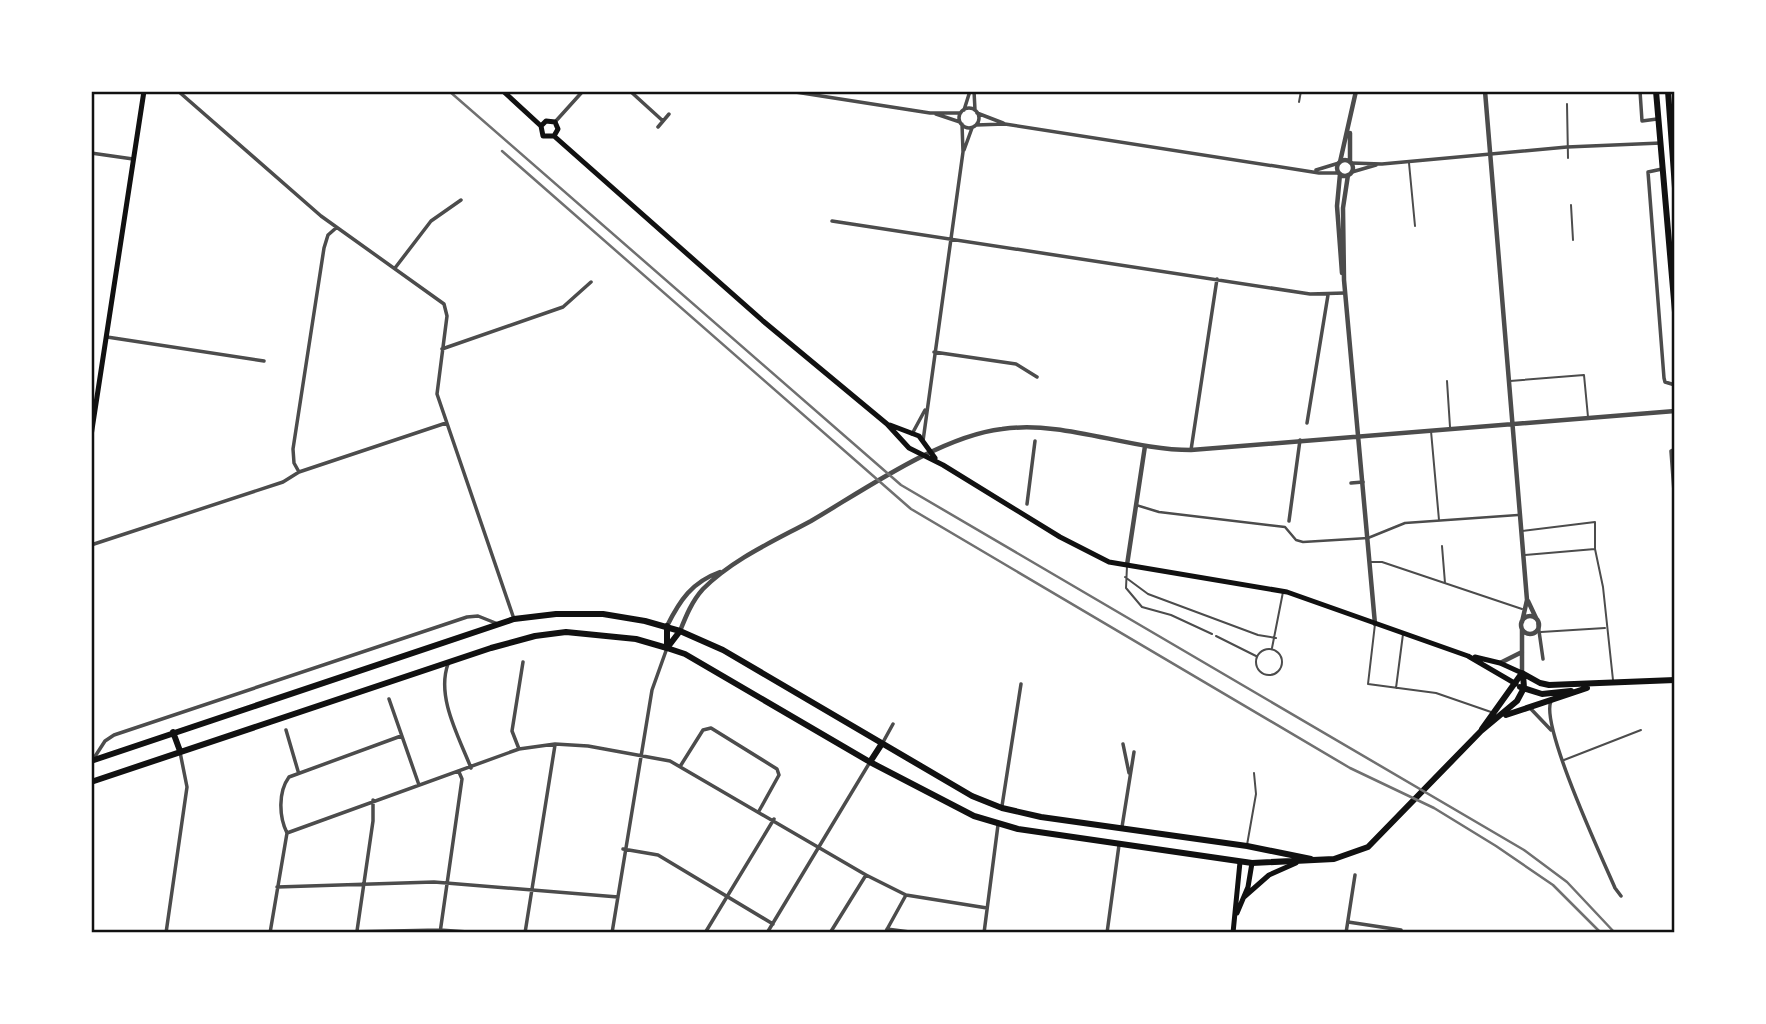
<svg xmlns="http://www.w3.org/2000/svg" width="1766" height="1024" font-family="Mulish,sans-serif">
	<rect width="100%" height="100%" fill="#fff"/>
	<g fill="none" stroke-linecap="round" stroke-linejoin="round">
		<!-- service -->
		<path stroke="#4c4c4c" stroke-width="2" d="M1299,102L1301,91
			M1567,104L1568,158
			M1409,163L1415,226
			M1571,205L1573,240
			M1447,381L1450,427
			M1510,381L1584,375L1588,417
			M1431,431L1439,520
			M1522,531L1595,522V549L1603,587L1613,680
			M1442,546L1445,583
			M1525,555L1595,549
			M1371,562H1382L1522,609
			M1127,566L1126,588L1142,607L1171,615L1212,634
			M1125,577L1148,594L1258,635L1276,638
			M1375,624L1368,684L1436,693L1491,712
			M1541,632L1605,628
			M1216,636L1256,656
			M1272,648L1283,592
			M1256 662a13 13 0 1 1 26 0a13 13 0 1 1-26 0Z
			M1396,688L1403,634
			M1564,760L1641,730
			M1247,845L1256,794L1254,773"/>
		<!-- pedestrian -->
		<path stroke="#4c4c4c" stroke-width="2.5" d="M1136,505L1159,512L1285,527L1296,540L1303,542L1368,538L1405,523L1518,515"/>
		<!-- minor -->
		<path stroke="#4c4c4c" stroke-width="3.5" d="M178,91L321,216L444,304L447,316L437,394L514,619
			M630,91L663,121
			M789,91L930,113H960
			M974,91L975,110
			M1640,91L1642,121L1657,119
			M959 118a10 10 0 1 1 20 0a10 10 0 1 1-20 0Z
			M964,110L970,91
			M977,113L1003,123
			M936,114L960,122
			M555,122L583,91
			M976,125L1005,124L1319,173H1339
			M658,127L669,114
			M964,150L972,128
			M91,153L133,159
			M1351,163L1382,164L1567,147L1661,143
			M1662,169L1648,172L1664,378L1665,382L1675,385
			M1316,170L1339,163
			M1352,172L1376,165
			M832,221L1310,294L1345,293
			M395,268L431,221L461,200
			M107,337L264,361
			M442,349L563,307L591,282
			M934,352L1016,364L1037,377
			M1307,423L1328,295
			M912,434L925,410
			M923,441L963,152L962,124
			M1675,449L1671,451L1675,505
			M1191,450L1217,279
			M299,472L446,423
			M1351,483L1363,482
			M1027,504L1035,441
			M1289,521L1300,440
			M91,545L283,482L299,472L294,463L293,449L324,248L328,235L336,228
			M1538,624L1543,659
			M448,664C436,697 459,737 471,768
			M389,699L419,785
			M1551,701C1540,725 1602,858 1615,888L1621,896
			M1530,708L1551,730
			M286,730L298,771
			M882,744L893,724
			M1123,744L1129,773
			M519,749L512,731L523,662
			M94,758L105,741L114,735L467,617L478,616L498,624
			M681,765L703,730L711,728L777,769L779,775L759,811
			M1002,806L1021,684
			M1122,827L1134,752
			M287,833L519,749L555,744L588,746L670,761L866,875L906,895L987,908
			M287,833C279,817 278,792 289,777L401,736
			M623,849L658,855L773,924
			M277,887L434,882L618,897
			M1348,922L1401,930
			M887,929L917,933
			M357,931L373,821V800
			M166,933L187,787L180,752
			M270,933L287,833
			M297,933L440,930L482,933
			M440,933L462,779L459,772
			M525,933L555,745
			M612,933L652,690L667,648
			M705,933L774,819
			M767,933L870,762
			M830,933L866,875
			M885,933L906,895
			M984,933L998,825
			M1107,933L1119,845
			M1346,933L1355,875"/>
		<!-- tertiary -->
		<path stroke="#4c4c4c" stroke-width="4.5" d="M1485,91L1527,600L1522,622
			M1337 168a8 8 0 1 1 16 0a8 8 0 1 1-16 0Z
			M1340,162L1356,91
			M1350,162V133
			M1340,174L1337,206L1342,273
			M1348,175L1343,208L1344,280L1375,624
			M1127,565L1145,446
			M1528,601L1536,618
			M1521 625a9 9 0 1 1 18 0a9 9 0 1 1-18 0Z
			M667,626C680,600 692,582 720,572
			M1522,629V673
			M680,631C686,616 692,601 703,589C733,559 774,541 811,521C864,490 941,436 1002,429C1065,420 1128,450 1191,450L1675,411
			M1500,663L1522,652"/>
		<!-- secondary -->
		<path stroke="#111" stroke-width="5" d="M503,91L541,126
			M541,126L546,121L555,122L558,129L554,136
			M541,126L543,136H554
			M554,136L763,321L887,424L909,448L943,465L1060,537L1109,562L1287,592L1468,656L1516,684
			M890,425L919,436L935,458
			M91,436L144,91
			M1475,657L1500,663L1522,673
			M1244,897L1269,875L1296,863
			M1237,913L1248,887L1252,863
			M1233,933L1240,862"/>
		<!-- primary -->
		<path stroke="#111" stroke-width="6" d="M667,626V648
			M667,648L680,631
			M1520,687L1542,694L1571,691
			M1506,715L1587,688
			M1482,729L1522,673L1540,683L1549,685L1675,680
			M173,732L180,751
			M91,761L514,619L556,614H603L645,621L680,631L723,650L972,796L1002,808L1041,817L1247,846L1311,859
			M870,762L881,745
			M91,782L491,648L535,636L566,632L636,639L667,648L685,654L870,762L974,816L1018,829L1252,863L1334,859L1368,847L1481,731L1517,701L1524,688L1523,674"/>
		<!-- trunk -->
		<path stroke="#111" stroke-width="6" d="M1656,91L1675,312
			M1668,91L1675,188"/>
		<!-- rail -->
		<path stroke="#707070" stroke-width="2.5" d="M449,91L901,485L1524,850L1567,882L1615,933
			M502,151L911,509L1350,768L1434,808L1496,846L1553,885L1601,933"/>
	</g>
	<!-- border -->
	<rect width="1766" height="1024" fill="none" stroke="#ffffff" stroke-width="186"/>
	<rect x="93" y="93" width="1580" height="838" fill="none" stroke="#111" stroke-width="2.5"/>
</svg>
